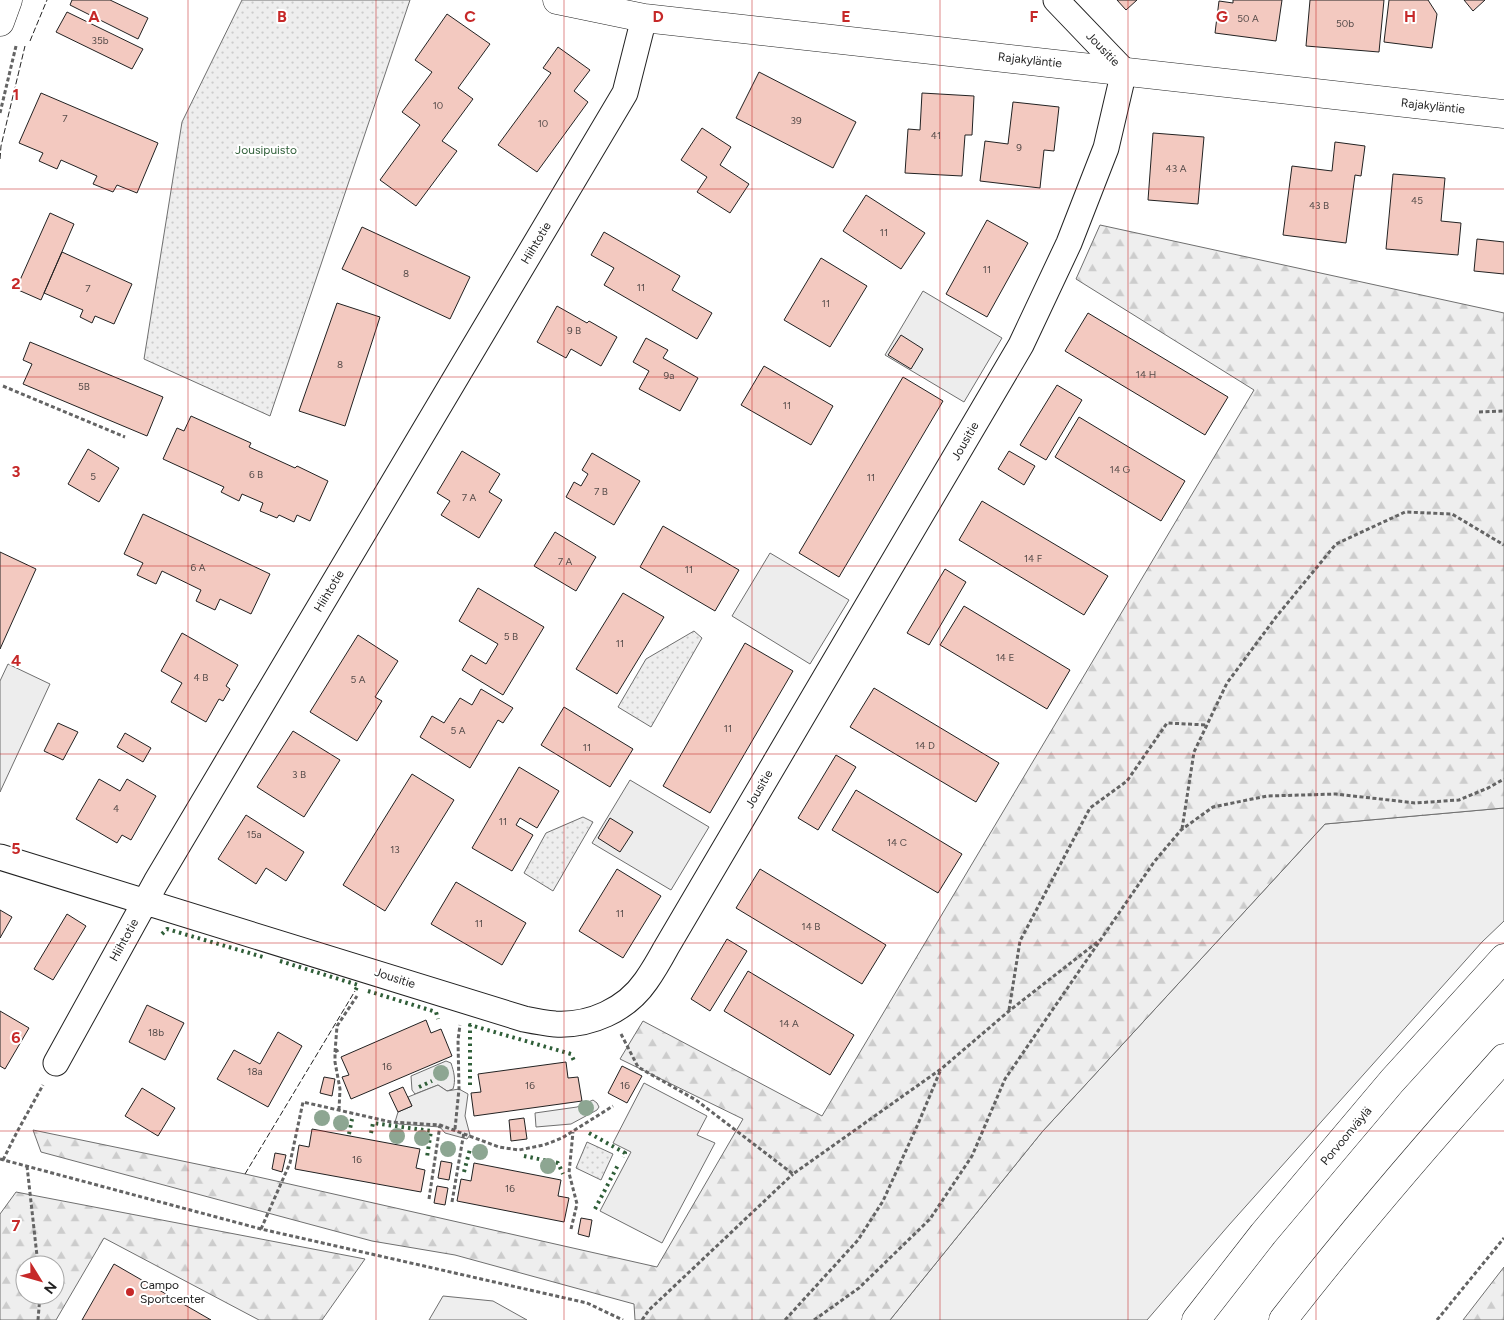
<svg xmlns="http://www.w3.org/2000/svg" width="1504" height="1320" font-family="Figtree,sans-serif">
	<defs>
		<pattern id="forest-firs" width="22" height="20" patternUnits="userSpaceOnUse" patternTransform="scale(1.25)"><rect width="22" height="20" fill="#eee"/><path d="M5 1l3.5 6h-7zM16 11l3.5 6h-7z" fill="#ccc"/></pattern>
		<pattern id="park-dots" width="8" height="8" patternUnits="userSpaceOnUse" patternTransform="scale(1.25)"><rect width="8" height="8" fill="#eee"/><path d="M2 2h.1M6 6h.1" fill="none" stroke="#ccc" stroke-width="1.8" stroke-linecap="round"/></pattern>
	</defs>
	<rect width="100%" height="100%" fill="#fff"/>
	<!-- green -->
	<path fill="#eee" stroke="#6f6f6f" d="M1504,808V921L1482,942L1229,1225L1147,1320H890L1042,1132L1325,824Z
		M446,1061L451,1063C454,1072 456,1080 453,1089L447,1091L438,1085L415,1094L412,1090L411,1076Z
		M593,1100L597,1103L599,1107L597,1110L571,1124L536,1127L535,1113L577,1107Z
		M443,1296L493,1301L527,1320H429Z"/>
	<!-- forest -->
	<path fill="url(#forest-firs)" stroke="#6f6f6f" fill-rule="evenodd" d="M1100,225L1504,313V808L1325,824L1042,1132L890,1320H635L634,1304L455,1255L372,1241L41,1152L33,1130L245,1174L657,1267L743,1119L620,1059L643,1021L822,1116L1254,390L1076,279Z
		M16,1192L365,1259L322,1320H259L104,1238L56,1320H0V1214ZM25,1265H55V1295H25Z
		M1504,1267V1320H1463Z"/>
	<!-- park -->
	<path fill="url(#park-dots)" stroke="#6f6f6f" d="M242,0H410L270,416L144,359L182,122Z
		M694,631L702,638L651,727L618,707L646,659Z
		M583,817L593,822L553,891L524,873L546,833Z
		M587,1142L613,1154L601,1180L576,1168Z"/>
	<!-- parking -->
	<path fill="#ededed" stroke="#6f6f6f" d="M923,291L1002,338L964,402L885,355Z
		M770,553L849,600L810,664L732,616Z
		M8,664L50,684L0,792V681Z
		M630,780L709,827L671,890L592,843Z
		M644,1083L707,1116L697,1135L715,1143L662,1243L600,1211L631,1152L613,1143Z
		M438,1085L447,1091L459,1089L468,1094L465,1116L470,1135L467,1139L445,1133L440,1127L399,1124L395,1122L398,1112L412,1106L408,1097Z"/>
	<!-- building -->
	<path fill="#f3c9c0" stroke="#222" d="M72,0H110L148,18L138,39L70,5Z
		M1117,0H1137L1126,10Z
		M1233,0H1282L1276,41L1215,33L1219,1L1233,3Z
		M1310,0H1384L1379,52L1306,46Z
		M1389,0H1428L1437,14L1432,48L1384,42Z
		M1464,0H1485L1473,11Z
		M67,12L143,49L132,69L56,32Z
		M447,14L490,44L458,88L473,99L442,141L457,151L416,206L380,180L420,125L402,112L432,72L415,60Z
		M558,47L590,70L574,91L588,102L537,172L498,145L551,73L543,68Z
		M759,72L856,122L833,168L736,118Z
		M41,93L158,143L137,193L117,185L113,192L93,184L97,176L61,160L57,169L39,161L43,153L19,143Z
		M922,93L974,96L972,135H965L962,176L905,173L908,129L920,130Z
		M1013,102L1059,107L1054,151L1044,150L1040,188L980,181L985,141L1008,144Z
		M702,128L731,147L720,165L749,184L730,213L697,192L707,177L681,160Z
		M1153,133L1204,137L1198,204L1148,200Z
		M1335,142L1365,146L1361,176L1355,175L1346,243L1283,235L1292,166L1332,171Z
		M1393,174L1445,178L1441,221L1461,223L1458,255L1386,249Z
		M866,195L925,233L901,269L843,231Z
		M50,213L74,224L41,300L16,289Z
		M987,220L1028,243L987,317L946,294Z
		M362,227L470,277L450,319L342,269Z
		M604,232L680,276L672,290L712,313L697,339L604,285L614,268L591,255Z
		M1477,239L1504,242V274L1474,271Z
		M62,252L132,284L114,324L95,316L92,323L80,317L83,310L44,293Z
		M821,258L867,286L830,347L784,320Z
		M337,303L380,317L345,426L299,411Z
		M557,306L587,323L589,321L617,337L601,366L571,349L566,358L537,342Z
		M1088,313L1228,397L1205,435L1065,351Z
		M901,335L923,349L911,369L888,355Z
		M646,338L668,350L663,358L698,378L680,411L639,389L649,371L633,362Z
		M30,342L163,397L147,436L23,384L32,364L23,360Z
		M764,366L833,406L811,445L741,405Z
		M903,377L943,401L839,577L799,553Z
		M1057,385L1082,400L1046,460L1020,445Z
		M191,416L251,443L249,447L295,468L297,466L328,481L310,521L297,515L294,522L279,515L277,518L260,511L263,503L242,494L239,501L221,492L224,487L163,459L177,428L184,431Z
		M1079,417L1185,481L1161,521L1055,457Z
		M88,449L119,468L99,502L68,484Z
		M462,451L500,474L489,492L502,500L479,538L441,515L450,501L437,493Z
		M1009,451L1035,466L1024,485L998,469Z
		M592,453L640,481L614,525L566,497L574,482L581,486L588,474L582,470Z
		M982,501L1108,576L1084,615L959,540Z
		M143,514L270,574L251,614L220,599L215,610L196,601L201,590L162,571L156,584L137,575L143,563L124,554Z
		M663,526L739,570L715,611L640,567Z
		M555,532L596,557L576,591L534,566Z
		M0,552L36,569L0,649Z
		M945,569L966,582L929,645L907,633Z
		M478,588L544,627L503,695L462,670L471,655L486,664L498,644L459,621Z
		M623,593L664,617L617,694L576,669Z
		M964,606L1070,670L1047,709L940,645Z
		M182,633L238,665L226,686L230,689L223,701L219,699L206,722L171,702L182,683L161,671Z
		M358,635L398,661L375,697L382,701L357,741L310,712Z
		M745,643L793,671L710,813L663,786Z
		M874,688L999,763L976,802L850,727Z
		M481,689L513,708L503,723L498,720L470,768L420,737L432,716L444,723L460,698L472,705Z
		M564,707L633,749L610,787L541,745Z
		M58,723L78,732L63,760L44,751Z
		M293,731L340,760L304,817L257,787Z
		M125,733L151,748L143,762L117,747Z
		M836,755L856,767L818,830L798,818Z
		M519,767L559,791L537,828L520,818L516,825L533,835L512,871L472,848Z
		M412,774L454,800L385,911L343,885Z
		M99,779L120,791L127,779L156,796L131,840L122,835L117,843L76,819Z
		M856,790L962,854L938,893L832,830Z
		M246,815L304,852L286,881L266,868L256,884L218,859Z
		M610,818L633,832L620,852L598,838Z
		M617,869L661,896L623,958L579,931Z
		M760,869L886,945L862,984L736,908Z
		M456,882L526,923L502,965L431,924Z
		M0,910L12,917L0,938Z
		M67,914L86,926L53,980L34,969Z
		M727,939L747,951L710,1011L691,999Z
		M748,971L854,1035L830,1075L724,1011Z
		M147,1005L184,1023L165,1060L129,1042Z
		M0,1011L29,1028L5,1069L0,1066Z
		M426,1020L431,1033L441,1029L452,1056L351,1099L342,1077L349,1075L341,1057Z
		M278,1032L302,1046L268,1107L217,1079L234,1050L260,1064Z
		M566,1062L568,1078L578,1077L582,1101L474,1116L471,1093L481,1092L478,1074Z
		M622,1066L642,1076L627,1103L608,1093Z
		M324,1077L335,1079L332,1096L320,1093Z
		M403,1087L412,1106L398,1112L389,1093Z
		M142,1088L175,1108L158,1136L125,1116Z
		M524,1118L527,1139L511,1141L509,1120Z
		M312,1129L420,1149L416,1168L425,1170L421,1192L295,1169L299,1145L309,1147Z
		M275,1153L286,1155L282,1172L272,1169Z
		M441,1161L452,1163L449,1180L438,1178Z
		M474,1163L561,1180L558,1196L569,1198L564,1222L457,1201L461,1179L471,1181Z
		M437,1186L448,1188L445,1205L434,1203Z
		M581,1218L592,1220L589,1237L578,1234Z
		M114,1264L211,1320H82Z"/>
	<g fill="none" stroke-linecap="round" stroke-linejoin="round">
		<defs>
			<path id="minor" d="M0,857L524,1019C534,1021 544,1023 555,1024C590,1026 626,1010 646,981C653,971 660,959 666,948L1021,345L1069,243L1106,148L1124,71L1056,0
				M56,1063L156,882L625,93L644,18"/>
			<path id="tertiary" d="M557,0L644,18L1504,114"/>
			<path id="secondary" d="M0,22L8,0"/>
			<path id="motorway" d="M1196,1320L1263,1234L1392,1081L1504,958
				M1283,1320C1353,1230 1428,1143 1504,1058"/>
		</defs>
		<!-- minor casing -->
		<use href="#minor" stroke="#222" stroke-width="27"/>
		<!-- tertiary casing -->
		<use href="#tertiary" stroke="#222" stroke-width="29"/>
		<!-- secondary casing -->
		<use href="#secondary" stroke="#222" stroke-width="29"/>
		<!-- motorway casing -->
		<use href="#motorway" stroke="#222" stroke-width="29"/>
		<!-- path -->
		<path stroke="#646464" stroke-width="3" stroke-dasharray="4 2.5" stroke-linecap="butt" d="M0,113L16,46
			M3,386L125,437
			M1479,412L1504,411
			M1182,829L1194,752L1227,683L1276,617L1336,544L1405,512L1452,514L1504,545
			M1009,1010L1020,941L1090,808L1127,781L1167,723L1207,725
			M621,1034L638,1067L696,1100L793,1174L941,1069L1009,1011L1100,940
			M335,1052L337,1026L357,996
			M339,1110L340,1089L335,1062V1052L340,1049
			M455,1129L459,1089L458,1040L460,1025
			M0,1159L261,1229L587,1303L623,1320
			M3,1160L17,1132L43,1085
			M27,1166L38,1265
			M429,1199L440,1125
			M452,1202L464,1132
			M261,1229L290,1163L303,1102L391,1122L440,1125L499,1147L519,1150L544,1145L562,1138L613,1106
			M571,1229L577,1204L569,1173L573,1132
			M38,1320L40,1295
			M642,1320L649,1310L793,1174
			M785,1320L858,1240L883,1201L918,1124L941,1069
			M814,1320L859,1288L930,1219L972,1156L1005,1079L1154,862L1181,830L1213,807L1267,796L1336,794L1415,803L1459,800L1488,788L1504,779
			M1437,1320L1504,1238"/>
		<!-- minor -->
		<use href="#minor" stroke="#fff" stroke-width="25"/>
		<!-- tertiary -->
		<use href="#tertiary" stroke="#fff" stroke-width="28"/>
		<!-- secondary -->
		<use href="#secondary" stroke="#fff" stroke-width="28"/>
		<!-- motorway -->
		<use href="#motorway" stroke="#fff" stroke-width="28"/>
		<!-- hedge -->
		<path stroke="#2f5e38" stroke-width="4" stroke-dasharray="2.5 4" stroke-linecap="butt" d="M162,934L167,929L263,957
			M280,961L358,985L355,991
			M368,991L436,1012L438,1019
			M470,1085V1025L571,1054L575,1063
			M419,1087L432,1081
			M371,1133L373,1123L431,1131L427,1157
			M589,1133L625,1153L623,1157
			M349,1134L352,1119
			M524,1156L558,1163L563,1174
			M464,1172L470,1149
			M595,1209L618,1165"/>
		<!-- fence -->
		<path stroke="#222" stroke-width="1" stroke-dasharray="6 2.5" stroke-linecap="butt" d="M30,41L47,0
			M0,159L1,146L25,46
			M245,1174L355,991"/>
	</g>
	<!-- trees -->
	<g fill="#8da692">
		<circle cx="441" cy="1073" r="8"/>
		<circle cx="586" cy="1108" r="8"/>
		<circle cx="322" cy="1118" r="8"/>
		<circle cx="341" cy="1123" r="8"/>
		<circle cx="397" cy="1136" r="8"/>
		<circle cx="422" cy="1138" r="8"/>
		<circle cx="448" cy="1149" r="8"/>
		<circle cx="480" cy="1152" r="8"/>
		<circle cx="548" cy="1166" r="8"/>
	</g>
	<!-- grid -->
	<path fill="none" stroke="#c62828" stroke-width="1" stroke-opacity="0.55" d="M188,0V1320M376,0V1320M564,0V1320M752,0V1320M940,0V1320M1128,0V1320M1316,0V1320M0,189H1504M0,377H1504M0,566H1504M0,754H1504M0,943H1504M0,1131H1504"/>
	<!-- markers -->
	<circle fill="#c62828" stroke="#fff" stroke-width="2" cx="130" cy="1292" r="5"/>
	<g text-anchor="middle" stroke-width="4" stroke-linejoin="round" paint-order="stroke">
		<!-- number labels -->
		<g font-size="10" fill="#564c4a">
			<text x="1248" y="22">50 A</text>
			<text x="1345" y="27">50b</text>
			<text x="100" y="44">35b</text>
			<text x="438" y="109">10</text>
			<text x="65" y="122">7</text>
			<text x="796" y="124">39</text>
			<text x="543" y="127">10</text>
			<text x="936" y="139">41</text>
			<text x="1019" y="151">9</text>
			<text x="1176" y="172">43 A</text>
			<text x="1417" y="204">45</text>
			<text x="1319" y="209">43 B</text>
			<text x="884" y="236">11</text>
			<text x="987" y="273">11</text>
			<text x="406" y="277">8</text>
			<text x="641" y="291">11</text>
			<text x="88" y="292">7</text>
			<text x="826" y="307">11</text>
			<text x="574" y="334">9 B</text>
			<text x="340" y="368">8</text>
			<text x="1146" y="378">14 H</text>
			<text x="669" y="379">9a</text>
			<text x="84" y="390">5B</text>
			<text x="787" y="409">11</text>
			<text x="1120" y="473">14 G</text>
			<text x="256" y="478">6 B</text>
			<text x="93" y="480">5</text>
			<text x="871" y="481">11</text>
			<text x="601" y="495">7 B</text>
			<text x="469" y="501">7 A</text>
			<text x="1033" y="562">14 F</text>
			<text x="565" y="565">7 A</text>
			<text x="198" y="571">6 A</text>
			<text x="689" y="573">11</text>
			<text x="511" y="640">5 B</text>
			<text x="620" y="647">11</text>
			<text x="1005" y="661">14 E</text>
			<text x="201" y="681">4 B</text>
			<text x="358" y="683">5 A</text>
			<text x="728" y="732">11</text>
			<text x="458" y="734">5 A</text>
			<text x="925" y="749">14 D</text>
			<text x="587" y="751">11</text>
			<text x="299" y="778">3 B</text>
			<text x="116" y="812">4</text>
			<text x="503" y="825">11</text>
			<text x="254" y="838">15a</text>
			<text x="897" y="846">14 C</text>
			<text x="395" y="853">13</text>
			<text x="620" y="917">11</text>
			<text x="479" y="927">11</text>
			<text x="811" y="930">14 B</text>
			<text x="789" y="1027">14 A</text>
			<text x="156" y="1036">18b</text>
			<text x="387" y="1070">16</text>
			<text x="255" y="1075">18a</text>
			<text x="530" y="1089">16</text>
			<text x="625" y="1089">16</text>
			<text x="357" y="1163">16</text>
			<text x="510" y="1192">16</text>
		</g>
		<!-- street labels -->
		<g font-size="12" fill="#222" stroke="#fff">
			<text transform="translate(1103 49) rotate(46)" y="4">Jousitie</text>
			<text transform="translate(1030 60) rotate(6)" y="4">Rajakyläntie</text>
			<text transform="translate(1433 106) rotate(6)" y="4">Rajakyläntie</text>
			<text transform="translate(536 243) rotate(-59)" y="4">Hiihtotie</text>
			<text transform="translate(965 441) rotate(-60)" y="4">Jousitie</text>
			<text transform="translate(329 591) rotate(-59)" y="4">Hiihtotie</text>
			<text transform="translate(759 789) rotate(-60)" y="4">Jousitie</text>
			<text transform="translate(124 940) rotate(-61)" y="4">Hiihtotie</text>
			<text transform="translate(395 978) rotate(18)" y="4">Jousitie</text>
			<text transform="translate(1346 1136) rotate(-50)" y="4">Porvoonväylä</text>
		</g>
		<!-- park labels -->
		<g font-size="12" fill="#2f5e38" stroke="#fff">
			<text x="266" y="154">Jousipuisto</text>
		</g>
		<!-- poi labels -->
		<g font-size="12" fill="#222" stroke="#fff" text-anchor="start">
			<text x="140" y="1289">Campo<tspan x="140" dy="14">Sportcenter</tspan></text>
		</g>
	</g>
	<g font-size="16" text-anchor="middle" font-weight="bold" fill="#c62828" stroke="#fff" stroke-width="4" stroke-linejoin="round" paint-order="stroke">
		<text x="94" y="22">A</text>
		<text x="282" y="22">B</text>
		<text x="470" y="22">C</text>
		<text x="658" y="22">D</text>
		<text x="846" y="22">E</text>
		<text x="1034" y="22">F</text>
		<text x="1222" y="22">G</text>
		<text x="1410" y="22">H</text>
		<text x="16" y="100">1</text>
		<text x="16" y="289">2</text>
		<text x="16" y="477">3</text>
		<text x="16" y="666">4</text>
		<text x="16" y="854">5</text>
		<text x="16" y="1043">6</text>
		<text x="16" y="1231">7</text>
	</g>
	<!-- north arrow -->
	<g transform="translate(40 1280) rotate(127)"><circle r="24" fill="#ffffff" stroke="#a7a7a7"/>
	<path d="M0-4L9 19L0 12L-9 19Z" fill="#c62828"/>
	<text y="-8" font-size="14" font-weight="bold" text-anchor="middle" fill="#222222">N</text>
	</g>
</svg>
